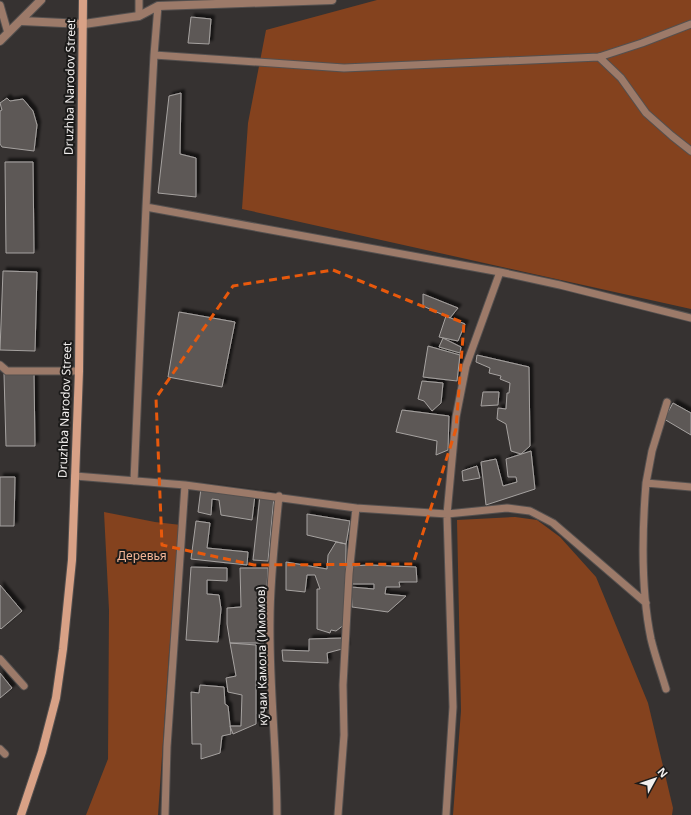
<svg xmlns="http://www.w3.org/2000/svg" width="691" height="815" font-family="'Noto Sans',sans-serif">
	<defs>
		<filter id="shadow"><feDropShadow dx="3.5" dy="-3.5" stdDeviation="1" flood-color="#0009"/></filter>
	</defs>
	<rect width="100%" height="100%" fill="#363231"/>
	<!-- green -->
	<path fill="#84421e" d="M377,0H691V309L242,209L248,123L266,30Z
		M104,512L155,522L181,525L169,653L158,815H86L108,759L109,610Z
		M515,517L537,520L560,537L596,577L648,703L673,808L672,815H453L461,711L457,520Z"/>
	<!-- building -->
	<path fill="#5d5957" stroke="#a6a2a0" filter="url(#shadow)" d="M191,17L211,19L209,44L188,43Z
		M181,93L180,154L196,158V197L158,193L169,96Z
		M7,98L10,101L23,99L33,111L37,125L34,151L2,147L0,144V111L2,110L0,103Z
		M5,162H33L34,253H6Z
		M3,271L37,272L35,351L0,350Z
		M423,294L458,308L450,318L423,306Z
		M179,312L235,322L222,387L168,377Z
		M446,316L465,324L458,341L439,337Z
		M443,338L461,347L460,353L439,347Z
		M428,346L460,355L457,381L423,377Z
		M477,355L529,367L530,446L521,454L511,451L506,424L497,419L498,408L506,409L507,393H509L510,383L500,379L501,376L489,373L490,368L476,362Z
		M4,374H34L35,446H6Z
		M422,381L443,383L441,403L432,411L424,401L418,399Z
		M483,392H499L498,405L481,406Z
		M673,403L691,413V435L664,419Z
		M402,410L449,416L448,450L436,455L437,441L396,432Z
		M531,451L535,489L486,505L481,462L496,459L503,486L517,482L516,477H508L506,459Z
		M477,466L480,478L463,481L462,471Z
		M0,477H15L14,526H0Z
		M201,488L255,495L252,520L221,515L219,500L212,499L211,515L198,512Z
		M260,495L274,497L268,561L253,560Z
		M307,514L350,521L346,544L307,535Z
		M196,521L210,523L207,548L248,552L247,565L191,559Z
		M336,542L346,544L345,624L336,631L331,630L330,633L317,629V589H320L315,575H307L305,592L286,590V562L327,569L328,555Z
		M369,565L416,567L417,582H399L400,587H386L385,594L406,596L388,612L352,607L351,587L374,589V584H351L352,566Z
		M191,567L227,568V581L207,580V594L219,595L221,609L218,642L186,640Z
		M240,568H268L264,643H230L227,624V608L241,607Z
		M0,585L22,611L1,629L0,628Z
		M344,638L346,648L327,653L328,663L283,661L282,650L309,651V639Z
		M230,643L256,645V724L233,734L230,726H241L242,695L228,692L226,678L236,676Z
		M0,673L12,688L0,698Z
		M200,685L224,687L225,704L228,706L231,734L222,736L220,753L201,759V744H192L191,692L199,693Z"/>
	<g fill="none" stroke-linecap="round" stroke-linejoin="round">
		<defs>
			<path id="service" d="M139,0V16
				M0,5L8,33
				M158,6L154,55L344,68L599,57L642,43L691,24
				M154,55L146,207L500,272L560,285L691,318
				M599,57L621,78L646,113L672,136L691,151
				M0,365L7,371H79
				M667,402L652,451L646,483L691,487
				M75,476L185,485L356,508L349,574L343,685L344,735L338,815
				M134,481L146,207
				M646,483C642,532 641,591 651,639C655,656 661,672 666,689
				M356,508L447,514L507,508L530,511L553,523L646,603
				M0,659L24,686
				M0,749L5,754
				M165,815L167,747L185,485
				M277,815C277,750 269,686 270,621C270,579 275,538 279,496
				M446,815L453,707L447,514L456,417L466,366L500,272"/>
			<path id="minor" d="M84,24L139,16L158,6L332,0"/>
			<path id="tertiary" d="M22,21L84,24
				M0,41L41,0"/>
			<path id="secondary" d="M21,815L42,752L56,698L63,649L72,560L79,371L83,0"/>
		</defs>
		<!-- service casing -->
		<use href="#service" stroke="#54504f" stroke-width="9"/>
		<!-- minor casing -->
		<use href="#minor" stroke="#54504f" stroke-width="10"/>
		<!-- tertiary casing -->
		<use href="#tertiary" stroke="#54504f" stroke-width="10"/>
		<!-- secondary casing -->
		<use href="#secondary" stroke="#54504f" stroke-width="10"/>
		<!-- service -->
		<use href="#service" stroke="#9c7a69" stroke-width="7"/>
		<!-- minor -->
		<use href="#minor" stroke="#9c7a69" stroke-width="8"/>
		<!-- tertiary -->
		<use href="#tertiary" stroke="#9c7a69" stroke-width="8"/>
		<!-- secondary -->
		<use href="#secondary" stroke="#d8a186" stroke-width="8"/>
	</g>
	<!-- marked area -->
	<path fill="none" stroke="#e8590c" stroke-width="3" stroke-dasharray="8 5" stroke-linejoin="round" d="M333,270L464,323L456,429L413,564L254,565L162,545L156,398L233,286Z"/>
	<g text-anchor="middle" stroke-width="4" stroke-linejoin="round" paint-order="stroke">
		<!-- street labels -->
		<g font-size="12" fill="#f2efee" stroke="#1c1b1a">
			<text transform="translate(70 87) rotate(-89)" y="4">Druzhba Narodov Street</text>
			<text transform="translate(65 410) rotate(-88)" y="4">Druzhba Narodov Street</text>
			<text transform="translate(262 656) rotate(-91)" y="4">кӯчаи Камола (Имомов)</text>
		</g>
		<!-- park labels -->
		<g font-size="12" fill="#f5b697" stroke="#1c1b1a">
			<text x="142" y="560">Деревья</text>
		</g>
	</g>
	<!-- north arrow -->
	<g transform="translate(655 779) rotate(50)" stroke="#1c1b1a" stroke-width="3" paint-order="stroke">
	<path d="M0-3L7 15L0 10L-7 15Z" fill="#f2efee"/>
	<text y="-6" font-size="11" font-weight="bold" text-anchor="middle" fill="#f2efee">N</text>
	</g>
</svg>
